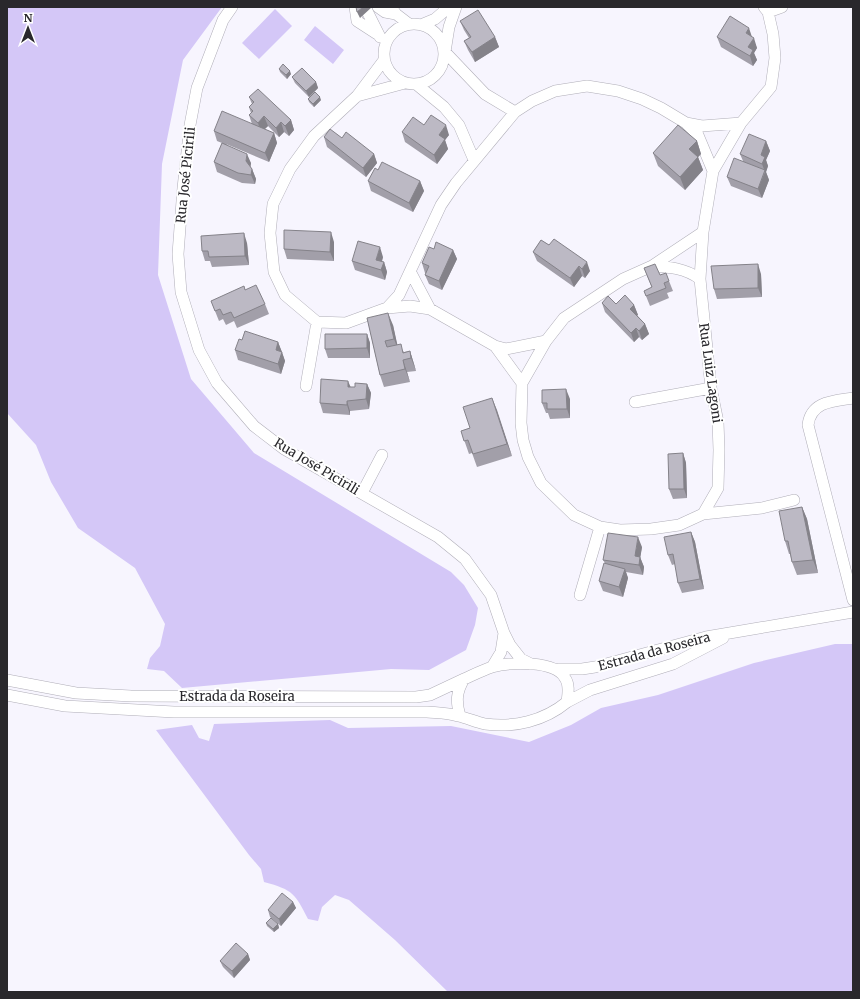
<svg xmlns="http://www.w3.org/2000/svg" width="860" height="999" font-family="Merriweather,serif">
	<rect width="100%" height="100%" fill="#f7f5fe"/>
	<!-- green -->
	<path fill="#d4c7f7" d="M7,7H222L183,60L162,164L158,275L191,379L254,453L451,572L464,585L478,608L475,625L466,650L429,670L391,669L182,688L164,671L147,669L150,658L160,646L165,624L135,568L78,528L51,482L36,445L7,413Z
		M275,9L292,26L259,59L242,43Z
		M315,26L344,50L333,64L304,40Z
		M835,644H853V992H448L395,940L349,900L335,895L322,907L318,921L308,919C295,894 294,890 264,882L261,869L249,855L156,730L192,725L199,738L209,741L214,724L330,720L348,728L451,726L529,742L571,725L601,708L658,695L754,663Z"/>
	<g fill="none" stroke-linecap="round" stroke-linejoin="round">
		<defs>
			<path id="minor" d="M232,7L223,20L197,88L190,125L183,188L178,254L181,292L199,350L217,383L254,426L284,449L438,537L465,559L491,595L504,633L510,645L521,659L531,664
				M355,7L357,21L377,34
				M378,7L385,12L396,14
				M391,7L396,14L409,24
				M456,7L449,27L445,52L485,94L515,112
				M367,11L380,37
				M768,12L782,7
				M384 54a30 30 0 1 1 60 0a30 30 0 1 1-60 0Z
				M423,24L435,19L449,7
				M384,60L357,96L405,83
				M416,84L444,107L459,125L474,160
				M357,96L314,136L290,169L273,204L270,233L274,272L285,295L317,322L346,323L387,308L410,306L430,309L495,346L522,383
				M686,123L702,126L741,123
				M703,232L652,266L623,279L564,318L546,341L522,383L521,423L523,440L528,457L541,483L574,515L600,527L620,530L651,529L679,525L703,514L762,508L794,500
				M652,266C669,267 685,268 700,279
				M411,273L430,309
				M387,308L399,295L441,205L456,183L515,112L532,101L555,91L587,86L618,91L642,99L661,108L686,123L698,135L713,171
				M495,346L506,349L546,341
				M306,386L317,322
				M853,398C834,401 811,401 808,425L853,600
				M635,402L711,388
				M362,493L382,455
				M703,514L718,488L719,450L718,422L711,388L700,279L703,232L713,171L741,123L771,87L775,58L773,34L768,12L764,7
				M580,595L600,527
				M492,667L501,652L504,633
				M558,669H582L595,667L706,637L853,612
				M7,680L76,693L131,696L416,697L430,695L464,679
				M7,695L65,706L174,712H427C438,713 448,713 458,716C467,718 476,722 485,724C514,728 544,721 567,702C568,694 570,685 565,678C555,660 510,662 492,667C483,670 473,675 464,679C456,692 456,702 460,716
				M567,702L590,690L673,664L723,638"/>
		</defs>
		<!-- minor casing -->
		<use href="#minor" stroke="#b0aeb8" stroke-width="12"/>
		<!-- minor -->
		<use href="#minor" stroke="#fff" stroke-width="11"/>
	</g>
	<!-- wall -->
	<path fill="#a29fa9" d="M460,21L495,37L499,47L475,62L468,50L464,41L469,38L464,30Z
		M717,37H752L757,48L754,53L757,60L753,66L721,47Z
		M279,69L291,74L287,79L280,72Z
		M292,77L316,82L318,88L309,97L295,83Z
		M249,97L291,120L294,130L289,136L284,132L279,137L268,126L264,129L274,133L277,143L269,162L226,144L251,163L250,167L252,169L256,179L255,184L242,183L217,172L214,162L222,143L217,141L214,131L252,124L249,115L251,113L249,107L252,104Z
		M308,99L321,100L314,107L309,102Z
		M424,125L449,135L445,140L448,149L437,164L405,142L402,132Z
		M324,137L342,138L374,154L377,163L366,177L327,147Z
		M697,141L701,154L698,157L703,170L685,190L658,166L653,153Z
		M766,141L770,151L766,160L768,166L766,172L769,180L762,198L731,186L727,177L743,161L740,154Z
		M378,170L420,181L424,191L413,212L371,191L368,181Z
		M541,240L590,271L585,278L582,276L574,287L537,261L533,252Z
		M334,242V261L287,259L284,249Z
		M247,243L249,265L212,267L210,261H205L202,251Z
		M434,249L453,250L457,259L442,290L429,284L425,275L426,273H425L422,263Z
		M383,257L382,262H384L387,272L385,280L355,270L352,261Z
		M644,268L660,275L669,281L673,291L667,293L669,298L650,306L644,291L652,288Z
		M761,274L762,297L717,299L714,289Z
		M245,290L265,304L269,314L237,328L234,321L226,325L223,319L219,321L211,301Z
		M602,303L634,305L638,315H637L645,324L649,334L642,340L639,337L634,342L605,312Z
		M367,318L393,325L397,345L404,352L410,351L414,364L416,371L407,372L410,382L384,387L380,375Z
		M367,334L370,343V358H328L325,349Z
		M242,340L278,342L285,361L281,374L238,360L235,350Z
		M367,384L371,393L369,409L350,411V415L323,413L320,403L351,387H355Z
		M492,398L512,456L477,467L472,453L469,454L461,431L470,428Z
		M570,399V418L550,419L548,413H546L542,403Z
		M683,453L686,463L687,498L673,499L669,489Z
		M802,507L807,519L818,573L797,575L792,562L790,554H789L785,541Z
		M691,532L695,542L704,589L682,593L678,583L675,564L672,565L668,555Z
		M642,547L640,557L644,567L643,575L626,572L628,578L623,597L603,591L599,581L605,563L603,560Z
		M293,902L296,908L281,926L270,917L268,910Z
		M266,923L278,924L279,928L274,932L267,926Z
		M248,954L250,960L234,978L223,967L220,961Z"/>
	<!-- shaded-wall -->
	<path fill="#848289" d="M363,7H372L360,18L357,12Z
		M749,28L752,37L746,33Z
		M495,37L499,47L475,62L472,52Z
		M754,38L757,48L754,53L757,60L753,66L750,56L748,47Z
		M290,71L291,74L287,79L286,75Z
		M316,82L318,88L309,97L306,91Z
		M320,97L321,100L314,107L313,104Z
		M264,116L268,126L261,133L258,123Z
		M291,120L294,130L289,136L285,126Z
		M281,122L284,132L279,137L276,128Z
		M446,125L449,135L445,140L448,149L437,164L434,155L439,135Z
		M274,133L277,143L269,162L265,153Z
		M697,141L701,154L698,157L703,170L685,190L680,177L689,149Z
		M766,141L770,151L766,160L768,166L766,172L769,180L762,198L758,189L765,172L762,164L761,155Z
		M247,154L251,163L250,171L246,161Z
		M374,154L377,163L366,177L363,168Z
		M252,169L256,179L255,184L251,175Z
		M420,181L424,191L413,212L409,203Z
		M331,232L334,242V261L330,252Z
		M244,233L247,243L249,265L245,256Z
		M380,247L383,257L379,269L376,260Z
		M453,250L457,259L442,290L439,281Z
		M384,262L387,272L385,280L381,270Z
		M587,262L590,271L585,278L582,269Z
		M758,264L761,274L762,297L758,288Z
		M579,266L582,276L574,287L570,278Z
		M634,305L638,315L634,318L630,309Z
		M388,313L393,325L399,352L394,339Z
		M645,324L649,334L642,340L639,331Z
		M636,328L639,337L634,342L631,333Z
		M367,334L370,343V358L367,348Z
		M278,342L282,352L276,350Z
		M410,351L414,364L416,371L411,358Z
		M282,352L285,361L281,374L278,364Z
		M403,360L407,372L410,382L405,369Z
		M348,381L352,390L348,387Z
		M367,384L371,393L369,409L366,399Z
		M566,389L570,399V418L567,409Z
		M492,398L497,410L512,456L507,444Z
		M347,401L350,411V415L347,405Z
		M683,453L686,463L687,498L684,489Z
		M802,507L807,519L818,573L813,560Z
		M691,532L695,542L704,589L700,579Z
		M638,537L642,547L639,566L635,556Z
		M640,557L644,567L643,575L639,565Z
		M625,569L628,578L623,597L619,587Z
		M293,902L296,908L281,926L279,919Z
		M278,924L279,928L274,932L273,929Z
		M248,954L250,960L234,978L232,971Z"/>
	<!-- building -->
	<path fill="#bcb9c4" stroke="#848289" d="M356,7H363L357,12Z
		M478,10L495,37L472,52L464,41L471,37L460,21Z
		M730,16L749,28L746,33L754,38L748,47L753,50L750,56L717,37Z
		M283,64L290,71L286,75L279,69Z
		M302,68L316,82L306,91L292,77Z
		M258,89L291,120L285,126L281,122L276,128L264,116L258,123L249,115L253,111L249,107L254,102L249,97Z
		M315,92L320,97L313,104L308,99Z
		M222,111L274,133L265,153L214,131Z
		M431,115L446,125L439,135L445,139L434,155L402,132L413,117L424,125Z
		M678,125L697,141L689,149L698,157L680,177L653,153Z
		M330,129L342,138L346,132L374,154L363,168L324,137Z
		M749,134L766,141L761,155L765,157L762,164L740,154Z
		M222,143L247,154L246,161L252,169L251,175L238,173L214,162Z
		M734,158L765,170L758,189L727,177Z
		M382,162L420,181L409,203L368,181L375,168L378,170Z
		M284,230L331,232L330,252L284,249Z
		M244,233L245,256L209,257L208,251H202L201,236Z
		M554,239L587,262L582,269L579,266L570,278L533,252L541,240L549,245Z
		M358,241L380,247L376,260L384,262L381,270L352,261Z
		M436,242L453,250L439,281L425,275L429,266L422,263L429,247L434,249Z
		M655,264L660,275L666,273L669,281L664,283L666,288L646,296L644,291L652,287L644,268Z
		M758,264V288L714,289L711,266Z
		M256,285L265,304L234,318L231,312L223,315L220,309L215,311L211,301L244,286L245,290Z
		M625,295L634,305L630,309L645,324L639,331L636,328L631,333L602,303L608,296L616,304Z
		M388,313L394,339L385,341L387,347L401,344L403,353L410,351L411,358L403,360L405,369L380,375L367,318Z
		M245,331L278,342L276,350L282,352L278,364L235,350L239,339L242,340Z
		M325,334H367V348L325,349Z
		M321,379L348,381V387H355V383L367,384L366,399L347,401V405L320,403Z
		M566,389L567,409H547V403H542V390Z
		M492,398L507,444L473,454L468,440L464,441L461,431L470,428L463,407Z
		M683,453L684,489H669L668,454Z
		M802,507L813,560L792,562L788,541H785L779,511Z
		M691,532L700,579L678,583L673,554L668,555L664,537Z
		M608,533L638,537L635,556L640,557L639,565L603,560Z
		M604,563L625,569L619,587L599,581Z
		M282,893L293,902L279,919L268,910Z
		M271,918L278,924L273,929L266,923Z
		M236,943L248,954L232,971L220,961Z"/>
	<g text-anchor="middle" stroke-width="4" stroke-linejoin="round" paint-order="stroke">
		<!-- street labels -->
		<g font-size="13" fill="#29282c" stroke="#fff">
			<text transform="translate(185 175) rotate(-84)" y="5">Rua José Picirili</text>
			<text transform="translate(711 373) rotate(82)" y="5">Rua Luiz Lagoni</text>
			<text transform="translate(317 466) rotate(31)" y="5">Rua José Picirili</text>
			<text transform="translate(654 651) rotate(-15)" y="5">Estrada da Roseira</text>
			<text x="237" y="701">Estrada da Roseira</text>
		</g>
	</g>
	<!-- border -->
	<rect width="860" height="999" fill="none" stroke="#29282c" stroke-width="16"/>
	<!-- north arrow -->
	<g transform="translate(28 28)" stroke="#ffffff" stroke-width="3" paint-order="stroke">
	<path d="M0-3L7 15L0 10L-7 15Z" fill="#29282c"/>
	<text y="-6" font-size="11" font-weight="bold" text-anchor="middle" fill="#29282c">N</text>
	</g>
</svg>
